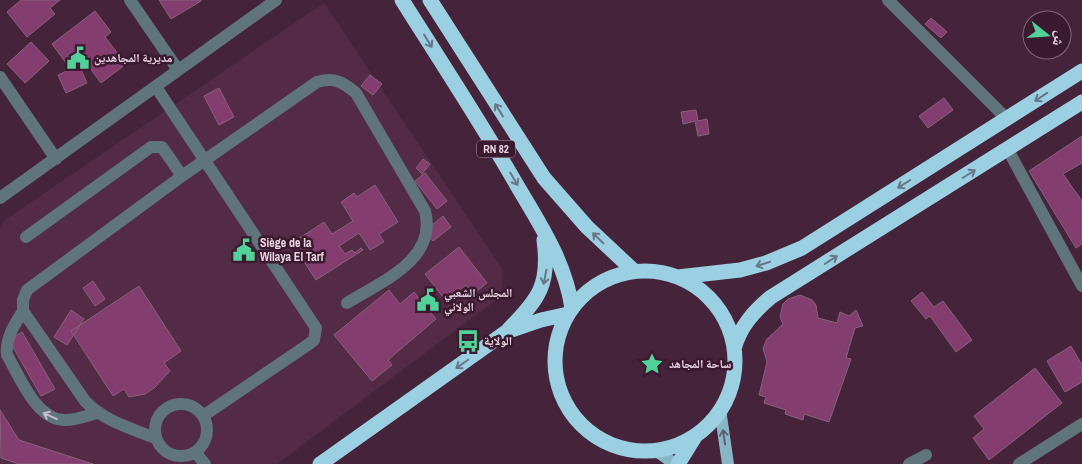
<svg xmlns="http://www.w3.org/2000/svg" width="1082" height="464" font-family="'Archivo Narrow','Noto Naskh Arabic',sans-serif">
	<rect width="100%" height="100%" fill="#45243b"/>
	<!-- built -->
	<path fill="#532b46" d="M324,3L503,270L501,296L277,464H0V229L5,220Z"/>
	<!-- building -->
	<path fill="#833d6e" stroke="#88627b" d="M21,0H60L50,8L55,14L27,37L7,12Z
		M159,0H201V1L171,19Z
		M95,11L111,32L105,37L126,64L101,83L79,54L66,63L52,44Z
		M931,18L947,32L941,38L925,24Z
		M31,42L49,61L25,83L7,64Z
		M79,65L87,83L66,93L58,75Z
		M370,75L382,84L373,95L361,86Z
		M219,88L234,117L219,125L204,96Z
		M944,98L953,110L928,128L919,116Z
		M696,110L698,121L707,119L709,134L698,136L695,121L683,124L681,112Z
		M1082,136V163L1063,174L1082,201V244L1076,248L1029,171Z
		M423,159L430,164L422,174L416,168Z
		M425,173L447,201L437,209L415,181Z
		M375,185L398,222L379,234L384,242L370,250L359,233L339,246L345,254L352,250L355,253L361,248L363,250L316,280L292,243L324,222L332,234L353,221L341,202L354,193L357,197Z
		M443,216L451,227L433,241L425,231Z
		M459,247L487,283L473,294L466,285L446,301L425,274Z
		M93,281L105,299L95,306L83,288Z
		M139,286L181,351L164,363L170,371L154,388L145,394L129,397L124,389L113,396L71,331Z
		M389,290L400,304L414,292L436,319L388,360L392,365L372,381L334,335Z
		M922,292L934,307L943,301L972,340L956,352L930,316L926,319L911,301Z
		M800,295L812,300L816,305L818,318L837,323L840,312L849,316L856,310L863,326L855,328L846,358L851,359L829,422L804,414L803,420L785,414L786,410L764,403L766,397L759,395L767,362L763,348L767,339L783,324L780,317L783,304L788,299Z
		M71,310L84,319L67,345L54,337Z
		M22,332L55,389L41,396L9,340Z
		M1071,346L1082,365V382L1065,392L1047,361Z
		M1035,368L1062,403L989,460L973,438L984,429L974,416Z
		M0,410L19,440L93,464H19L1,458Z"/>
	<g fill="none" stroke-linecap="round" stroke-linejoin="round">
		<!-- minor -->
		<path stroke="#5f747b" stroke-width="12" d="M130,0L178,70
			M888,0L1007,119
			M0,77L56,159
			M156,87L316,328L314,340L309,344L203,416
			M1008,150L1082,286
			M0,198L276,0
			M26,237L151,147H162L182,176
			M23,311C15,324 5,338 7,355C20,377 35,418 63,420C73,421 87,416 97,413
			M155 430a26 26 0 1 1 52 0a26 26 0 1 1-52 0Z
			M155,438C130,428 104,421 85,401L23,311V300L27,290L182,176L317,82C334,77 343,82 356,93L425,211C438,260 380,282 347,303
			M196,453L205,464
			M909,464L926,455
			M1019,464L1082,424"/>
		<!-- major -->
		<path stroke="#89b6c5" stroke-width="12" d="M720,409L728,464
			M655,450L675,464"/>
		<!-- highway -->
		<path stroke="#9ad0e2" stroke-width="15" d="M402,0C441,62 482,124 518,187C541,226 565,262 572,308
			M430,0L544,178L587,227L634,271
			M555 361a90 90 0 1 1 180 0a90 90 0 1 1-180 0Z
			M678,277L740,270L766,263L802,248L1082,71
			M509,329C539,299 550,284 544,240
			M734,349C740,327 753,312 771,297L1082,102
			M320,464L506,332L541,320L568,314
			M678,464L696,435"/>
	</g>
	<!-- one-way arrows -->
	<defs><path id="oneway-shaft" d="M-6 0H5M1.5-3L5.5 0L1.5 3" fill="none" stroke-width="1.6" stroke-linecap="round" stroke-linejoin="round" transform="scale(1.25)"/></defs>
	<g stroke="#6a7589">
		<use href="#oneway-shaft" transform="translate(428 41) rotate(58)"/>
		<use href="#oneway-shaft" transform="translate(1041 97) rotate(147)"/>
		<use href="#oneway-shaft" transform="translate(499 110) rotate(-122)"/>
		<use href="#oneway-shaft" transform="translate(969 174) rotate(-32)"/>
		<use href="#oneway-shaft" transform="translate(514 179) rotate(60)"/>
		<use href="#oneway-shaft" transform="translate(904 184) rotate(148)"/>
		<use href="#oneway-shaft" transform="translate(598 238) rotate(-136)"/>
		<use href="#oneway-shaft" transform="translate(831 260) rotate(-32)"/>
		<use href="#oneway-shaft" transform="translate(763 264) rotate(162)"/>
		<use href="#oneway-shaft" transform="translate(545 277) rotate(101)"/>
		<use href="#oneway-shaft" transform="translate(462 364) rotate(145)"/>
	</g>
	<use stroke="#c8bdc8" href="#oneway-shaft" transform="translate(50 416) rotate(-156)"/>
	<use stroke="#5e6073" href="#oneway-shaft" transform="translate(724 437) rotate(-98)"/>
	<!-- icons -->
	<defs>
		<symbol id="civic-bare" viewBox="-9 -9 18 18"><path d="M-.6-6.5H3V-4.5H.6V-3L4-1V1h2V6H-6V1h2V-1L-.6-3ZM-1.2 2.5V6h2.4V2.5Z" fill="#50d398" stroke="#3b1a30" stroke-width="2.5" paint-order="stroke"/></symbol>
		<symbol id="bus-bare" viewBox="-9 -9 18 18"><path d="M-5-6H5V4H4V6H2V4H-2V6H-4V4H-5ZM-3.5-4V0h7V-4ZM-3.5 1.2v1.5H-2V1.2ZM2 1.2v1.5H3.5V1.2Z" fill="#50d398" stroke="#3b1a30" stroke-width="2.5" paint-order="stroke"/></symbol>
		<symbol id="sight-bare" viewBox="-9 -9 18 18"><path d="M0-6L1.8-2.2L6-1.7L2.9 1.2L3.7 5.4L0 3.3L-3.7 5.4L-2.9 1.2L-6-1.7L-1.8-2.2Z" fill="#50d398" stroke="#3b1a30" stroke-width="2.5" paint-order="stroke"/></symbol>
	</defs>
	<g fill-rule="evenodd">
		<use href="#civic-bare" x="62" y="42" width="32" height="32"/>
		<use href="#civic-bare" x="228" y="234" width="32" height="32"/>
		<use href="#civic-bare" x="412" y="284" width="32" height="32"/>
		<use href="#bus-bare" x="452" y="325" width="32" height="32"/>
		<use href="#sight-bare" x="636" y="348" width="32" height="32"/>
	</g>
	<g text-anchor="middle" stroke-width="5" stroke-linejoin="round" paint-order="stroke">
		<!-- shield labels -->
		<rect fill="#3b1a30" stroke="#b69dad" stroke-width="1" x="477" y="140.5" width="38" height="17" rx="4"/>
		<g font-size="11" font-weight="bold" fill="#ebd5e2">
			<text x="496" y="153">RN 82</text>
		</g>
		<!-- poi labels -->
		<g font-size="12" font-weight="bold" fill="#ebd5e2" stroke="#3b1a30" text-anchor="start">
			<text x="94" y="62">مديرية المجاهدين</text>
			<text x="260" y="247">Siège de la<tspan x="260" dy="14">Wilaya El Tarf</tspan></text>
			<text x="444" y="297">المجلس الشعبي<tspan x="444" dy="14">الولائي</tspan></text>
			<text x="484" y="345">الولاية</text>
			<text x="669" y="368">ساحة المجاهد</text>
		</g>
	</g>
	<!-- north arrow -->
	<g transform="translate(1047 35) rotate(107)"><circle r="24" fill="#3b1a30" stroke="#816577"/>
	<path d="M0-4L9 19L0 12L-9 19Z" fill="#50d398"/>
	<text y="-8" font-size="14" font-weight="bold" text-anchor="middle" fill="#ebd5e2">ش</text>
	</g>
</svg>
